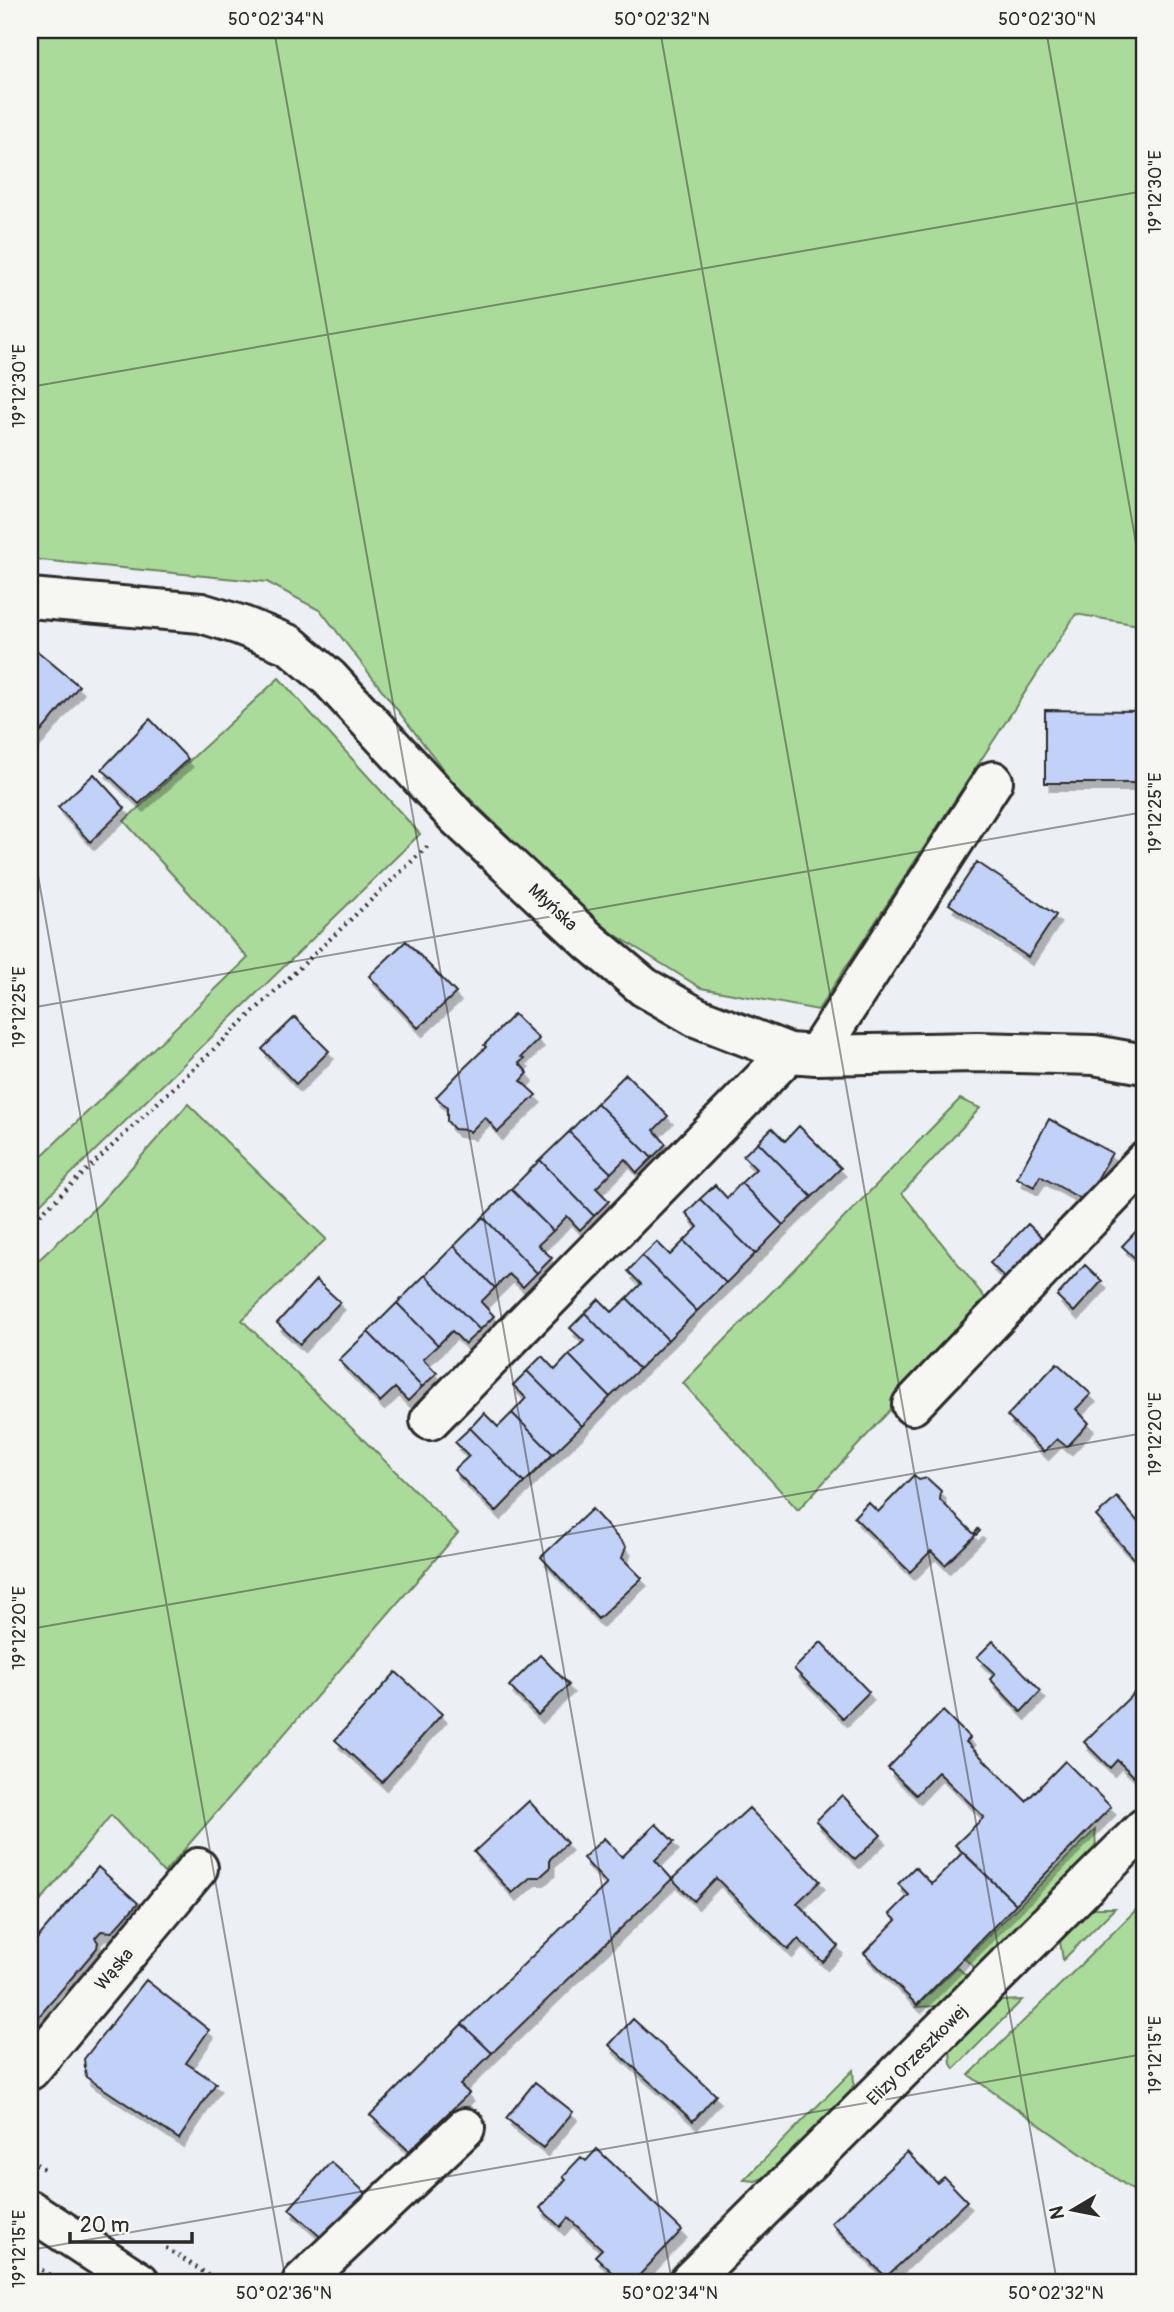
<svg xmlns="http://www.w3.org/2000/svg" width="1174" height="2312" font-family="Pangolin,sans-serif">
	<defs>
		<filter id="shadow"><feDropShadow dx="4.5" dy="8" stdDeviation="0" flood-color="#0004"/></filter>
	</defs>
	<rect width="100%" height="100%" fill="#eceff3"/>
	<filter id="ink" filterUnits="userSpaceOnUse"><feTurbulence type="fractalNoise" baseFrequency=".0143" numOctaves="2"/><feDisplacementMap in="SourceGraphic" scale="14" xChannelSelector="R" yChannelSelector="G"/><feConvolveMatrix kernelMatrix="1 2 1 2 8 2 1 2 1" color-interpolation-filters="sRGB"/></filter>
	<g filter="url(#ink)">
		<!-- green -->
		<path fill="#abdb9a" stroke="#6b8362" stroke-width="2" d="M30,30H1144V626L1076,614L818,1010L701,988L598,924L453,782L321,611L267,582L30,559Z
			M279,678L420,834L30,1214V1167L248,958L124,821Z
			M960,1099L980,1108L902,1193L989,1303L798,1510L683,1383Z
			M188,1104L326,1239L242,1320L458,1533L164,1873L111,1815L30,1914V1268L99,1204Z
			M1095,1830L1096,1851L977,1970L965,1959Z
			M1144,1902V2198L969,2075Z
			M1092,1908H1115L1063,1960L1060,1941Z
			M957,1967L968,1977L939,2006L916,2007Z
			M1022,2000L954,2069L951,2064L950,2050L999,2001Z
			M853,2070L854,2084L848,2096L770,2175L756,2181L744,2180Z"/>
		<!-- building -->
		<path fill="#c2d1f8" stroke="#2b2b2b" stroke-width="2" filter="url(#shadow)" d="M36,650L79,686L41,732L30,722V657Z
			M1045,710L1140,711L1139,783H1045Z
			M150,719L188,759L139,804L102,769Z
			M30,722L41,732L30,744Z
			M94,774L125,808L90,842L58,807Z
			M977,862L1056,915L1028,957L949,904Z
			M406,941L456,993L418,1028L369,976Z
			M514,1014L539,1039L521,1057L524,1059L519,1063L528,1073L521,1081L536,1095L498,1132L485,1117L470,1132L468,1130L454,1129L447,1121V1108L436,1097L461,1071L486,1047L484,1045Z
			M295,1017L329,1051L296,1084L262,1049Z
			M626,1074L668,1116L654,1130L666,1144L652,1158L597,1103Z
			M597,1103L652,1158L637,1173L625,1159L611,1173L569,1132Z
			M1049,1119L1112,1153L1085,1201L1040,1176L1034,1187L1017,1178Z
			M799,1126L841,1168L812,1197L758,1142L772,1128L785,1141Z
			M569,1132L611,1173L596,1188L609,1201L594,1216L540,1160Z
			M758,1142L812,1197L783,1225L741,1183L756,1169L743,1156Z
			M540,1160L594,1216L580,1230L567,1216L553,1231L511,1189Z
			M741,1183L783,1225L755,1254L700,1199L715,1185L727,1198Z
			M511,1189L553,1231L538,1245L552,1258L537,1273L483,1217Z
			M700,1199L755,1254L726,1283L684,1241L698,1227L686,1213Z
			M483,1217L537,1273L523,1287L509,1274L495,1288L454,1246Z
			M1144,1223V1260L1141,1264L1122,1246Z
			M1028,1224L1048,1243L1010,1283L990,1263Z
			M684,1241L726,1283L697,1311L642,1256L657,1242L670,1255Z
			M454,1246L495,1288L481,1302L494,1316L480,1330L425,1275Z
			M642,1256L697,1311L668,1340L627,1298L641,1284L628,1271Z
			M1085,1265L1102,1281L1074,1312L1057,1296Z
			M425,1275L480,1330L465,1344L452,1331L438,1345L397,1303Z
			M316,1280L340,1302L300,1344L277,1323Z
			M627,1298L668,1340L639,1369L585,1313L599,1299L612,1312Z
			M397,1303L438,1345L423,1359L437,1373L422,1387L368,1332Z
			M585,1313L639,1369L610,1397L569,1355L584,1341L570,1328Z
			M368,1332L422,1387L408,1401L395,1388L380,1402L339,1360Z
			M569,1355L610,1397L582,1426L527,1371L542,1356L555,1370Z
			M1057,1363L1091,1394L1076,1409L1089,1423L1067,1447L1057,1439L1044,1452L1007,1416Z
			M527,1371L582,1426L553,1454L512,1413L526,1398L513,1385Z
			M484,1413L498,1427L512,1413L553,1454L524,1483L470,1428Z
			M470,1428L524,1483L496,1512L454,1470L469,1456L455,1442Z
			M914,1475L919,1480L927,1478L941,1491L940,1500L974,1534L978,1529L980,1531L945,1565L931,1551L910,1572L854,1517L868,1502L878,1512Z
			M1117,1497L1144,1529V1560L1139,1564L1096,1516Z
			M592,1509L626,1547L622,1558L642,1578L598,1619L541,1557Z
			M993,1641L1041,1691L1021,1712L990,1679L995,1674L977,1657Z
			M821,1642L869,1692L843,1718L794,1669Z
			M540,1655L569,1685L538,1715L509,1686Z
			M396,1672L442,1714L382,1782L335,1740Z
			M1142,1685L1144,1688V1774L1138,1780L1117,1760L1110,1768L1084,1742Z
			M943,1711L970,1738L966,1742L1026,1801L1065,1761L1111,1807L1016,1904L955,1845L984,1817L938,1772L916,1795L888,1768Z
			M842,1795L881,1835L855,1860L816,1821Z
			M529,1801L567,1843L550,1859V1868L540,1877H531L512,1893L474,1852Z
			M749,1808L820,1881L797,1903L838,1946L823,1962L798,1939L788,1950L716,1878L694,1901L672,1879Z
			M656,1824L674,1842L655,1860L672,1879L492,2053L462,2024L607,1884L583,1858L604,1838L622,1857Z
			M963,1852L1016,1904L917,2005L864,1953L896,1920L890,1914L909,1895L898,1884L915,1867L932,1884Z
			M98,1867L138,1903L112,1932L101,1931L95,1938L98,1942L97,1948L30,2027V1947Z
			M146,1980L209,2030L186,2063L216,2083L179,2139L86,2077L84,2059Z
			M633,2019L716,2095L693,2121L609,2045Z
			M462,2024L492,2053L460,2085L469,2093L409,2151L370,2115Z
			M535,2082L573,2112L543,2148L506,2118Z
			M597,2149L682,2230L633,2282H623L595,2256L602,2249L568,2218L560,2227L540,2208L566,2179L563,2176L581,2157L586,2161Z
			M907,2152L937,2183L944,2177L967,2201L886,2277L831,2223Z
			M331,2162L367,2194L325,2241L289,2209Z"/>
		<g fill="none" stroke-linecap="round" stroke-linejoin="round">
			<defs>
				<path id="minor" d="M30,598L201,613L240,625L290,645L329,678L457,817L589,941L644,987L696,1017L789,1053L816,1055L977,1052L1094,1055L1144,1064
					M816,1055L993,781
					M912,1405L1144,1162
					M430,1420L789,1053
					M30,2070L198,1868
					M30,2210L140,2282
					M302,2282L465,2128
					M689,2282L1144,1828"/>
			</defs>
			<!-- minor casing -->
			<use href="#minor" stroke="#2b2b2b" stroke-width="44"/>
			<!-- path -->
			<path stroke="#2b2b2b" stroke-width="4.5" stroke-dasharray="2 5" stroke-linecap="butt" d="M30,1224L429,845
				M30,2160L47,2171
				M166,2248L219,2282
				M30,2262L60,2282"/>
			<!-- minor -->
			<use href="#minor" stroke="#f6f6f2" stroke-width="38"/>
		</g>
	</g>
	<!-- ticks -->
	<path fill="none" stroke="#2b2b2b" stroke-width="2" stroke-opacity="0.45" d="M274,30L672,2282M660,30L1057,2282M1046,30L1144,589M30,387L1144,191M30,830L286,2282M30,1008L1144,812M30,1629L1144,1433M30,2250L1144,2054"/>
	<g text-anchor="middle" stroke-width="7" stroke-linejoin="round" paint-order="stroke">
		<!-- street labels -->
		<g font-size="18" fill="#2b2b2b" stroke="#f6f6f2">
			<text transform="translate(553 907) rotate(43)" y="6">Młyńska</text>
			<text transform="translate(114 1969) rotate(-50)" y="6">Wąska</text>
			<text transform="translate(917 2055) rotate(-45)" y="6">Elizy Orzeszkowej</text>
		</g>
	</g>
	<!-- margin -->
	<rect width="1174" height="2312" fill="none" stroke="#f6f6f2" stroke-width="77"/>
	<!-- north arrow -->
	<g transform="translate(1073 2210) rotate(260)" stroke="#f6f6f2" stroke-width="5" paint-order="stroke">
	<path d="M0-5L12 26L0 18L-12 26Z" fill="#2b2b2b"/>
	<text y="-10" font-size="19" font-weight="bold" text-anchor="middle" fill="#2b2b2b">N</text>
	</g>
	<!-- scale -->
	<path d="M70 2232v10h122v-10" fill="none" stroke="#2b2b2b" stroke-width="3.5"/>
	<text x="80" y="2232" font-size="21" fill="#2b2b2b" stroke="#f6f6f2" stroke-width="5" paint-order="stroke">20 m</text>
	<rect x="38" y="38" width="1098" height="2236" fill="none" stroke="#2b2b2b" stroke-width="2.5"/>
	<g font-size="18" text-anchor="middle" fill="#2b2b2b">
		<text x="276" y="25">50°02'34"N</text>
		<text x="662" y="25">50°02'32"N</text>
		<text x="1047" y="25">50°02'30"N</text>
		<text transform="translate(1155 192) rotate(-90)" y="6">19°12'30"E</text>
		<text transform="translate(19 386) rotate(-90)" y="6">19°12'30"E</text>
		<text transform="translate(1155 813) rotate(-90)" y="6">19°12'25"E</text>
		<text transform="translate(19 1007) rotate(-90)" y="6">19°12'25"E</text>
		<text transform="translate(1155 1434) rotate(-90)" y="6">19°12'20"E</text>
		<text transform="translate(19 1628) rotate(-90)" y="6">19°12'20"E</text>
		<text transform="translate(1155 2055) rotate(-90)" y="6">19°12'15"E</text>
		<text transform="translate(19 2249) rotate(-90)" y="6">19°12'15"E</text>
		<text x="284" y="2299">50°02'36"N</text>
		<text x="670" y="2299">50°02'34"N</text>
		<text x="1056" y="2299">50°02'32"N</text>
	</g>
</svg>
